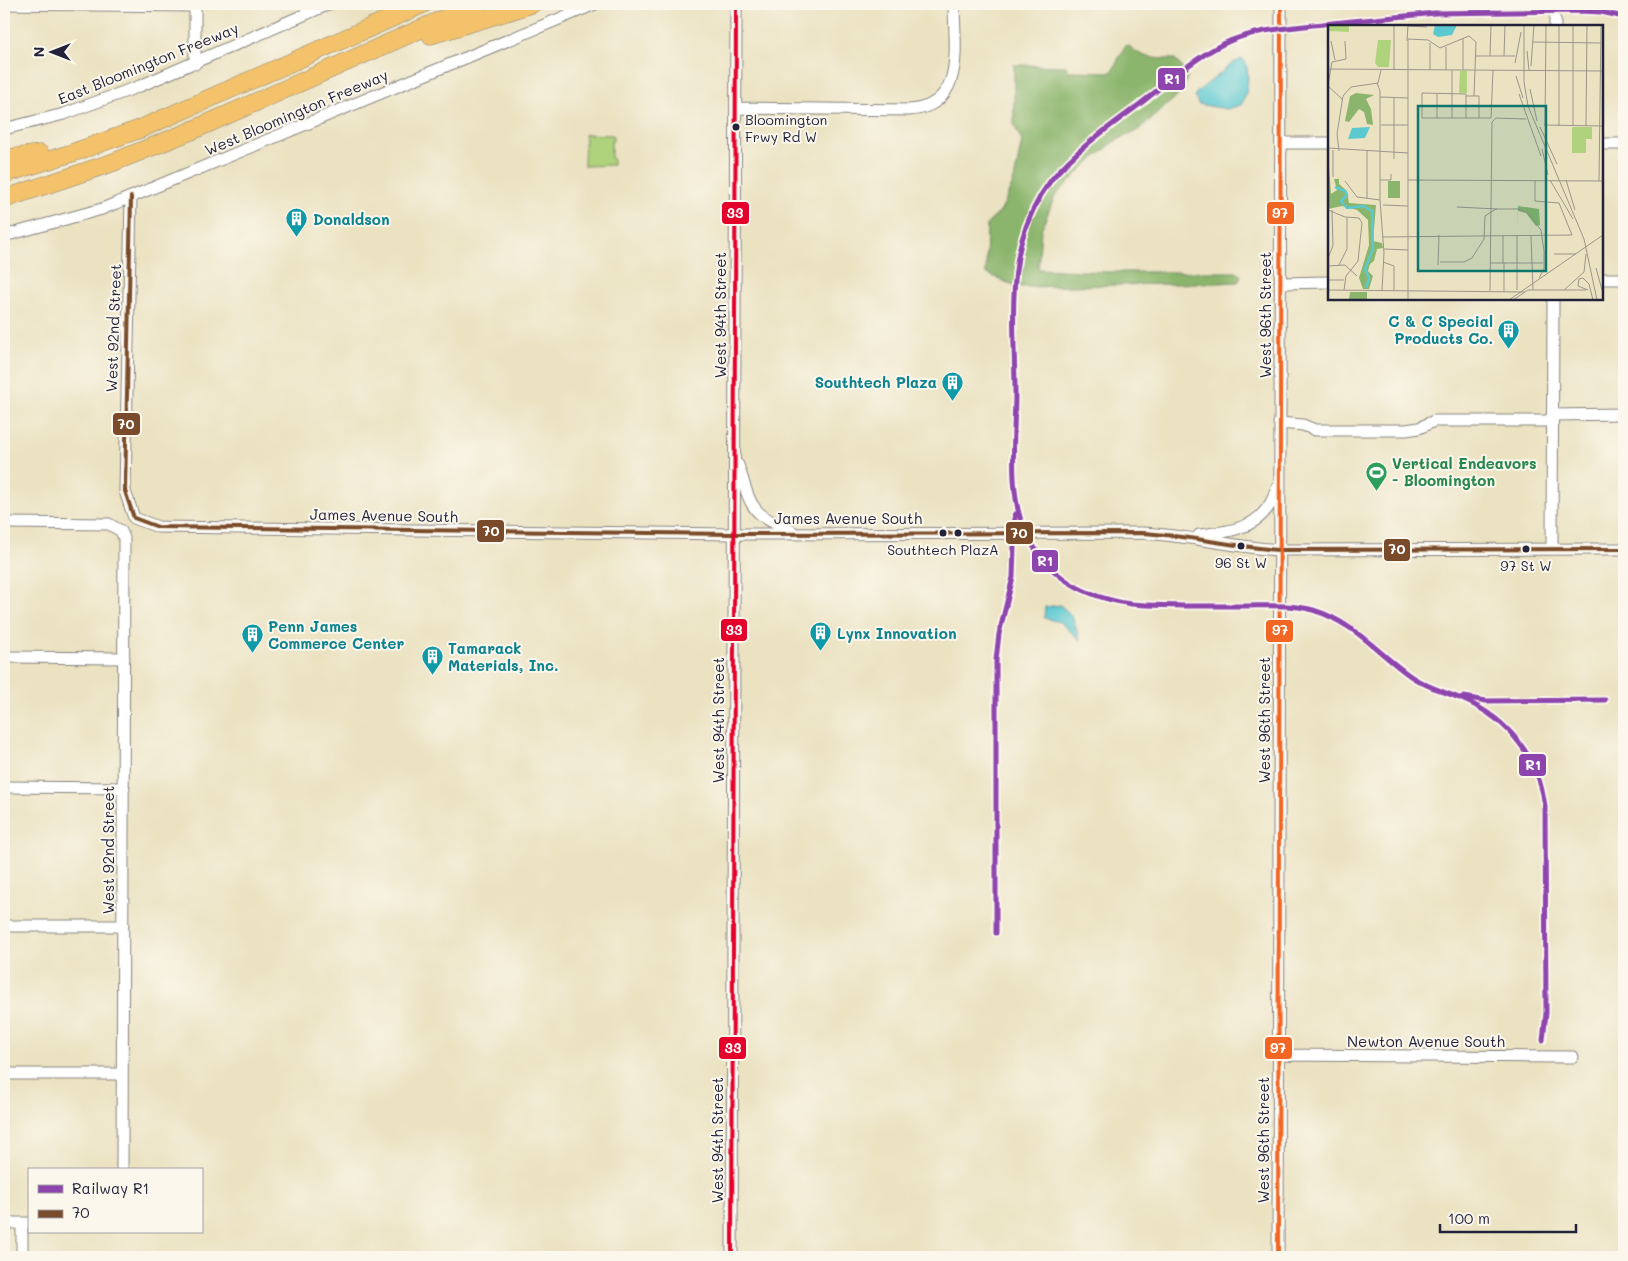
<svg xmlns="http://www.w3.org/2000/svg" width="1628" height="1261" font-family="Mali,sans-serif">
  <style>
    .green { fill: #afd37c; stroke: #687a5c }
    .forest { fill: #8bb56c; stroke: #566c54 }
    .water { fill: #5cc9d1; stroke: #3f7686 }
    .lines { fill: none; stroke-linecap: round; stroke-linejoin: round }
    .minor-casing { stroke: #86827e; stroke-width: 13 }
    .highway-casing { stroke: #86827e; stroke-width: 19 }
    .minor { stroke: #fff; stroke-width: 11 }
    .highway { stroke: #f3c26a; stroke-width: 18 }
    .bus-1-casing { stroke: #fbf7ec; stroke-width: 8 }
    .bus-2-casing { stroke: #fbf7ec; stroke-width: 8 }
    .bus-3-casing { stroke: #fbf7ec; stroke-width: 8 }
    .bus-1 { stroke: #7a4b2a; stroke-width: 4 }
    .bus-2 { stroke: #e4002b; stroke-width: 4 }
    .bus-3 { stroke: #f26522; stroke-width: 4 }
    .rail-1-casing { stroke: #fbf7ec; stroke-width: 9 }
    .rail-1 { stroke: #8e44ad; stroke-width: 5 }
    .bus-dot { fill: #22223b; stroke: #fbf7ec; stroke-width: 2 }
    .labels { text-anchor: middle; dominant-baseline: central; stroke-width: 4; stroke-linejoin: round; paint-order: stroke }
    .bus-label { font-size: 14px; fill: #22223b; stroke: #fbf7ec }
    .street-label { font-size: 15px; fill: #22223b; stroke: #fbf7ec }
    .culture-label { font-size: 15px; font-weight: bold; fill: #0d838f; stroke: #fbf7ec; text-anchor: start }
    .leisure-label { font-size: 15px; font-weight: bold; fill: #27864d; stroke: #fbf7ec; text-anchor: start }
    .inset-river { fill: none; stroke: #5cc9d1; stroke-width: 2.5 }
    .inset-road { fill: none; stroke: #9b958b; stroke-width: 1 }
    .view { fill: #0f766e; fill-opacity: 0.15; stroke: #0f766e; stroke-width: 2.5 }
    .inset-edge { fill: none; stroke: #22223b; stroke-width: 2.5 }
    .line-badge { stroke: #fbf7ec; stroke-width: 2 }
    .badge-label { font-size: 14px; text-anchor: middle; font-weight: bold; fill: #fff }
  </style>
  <rect width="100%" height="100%" fill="#fbf7ec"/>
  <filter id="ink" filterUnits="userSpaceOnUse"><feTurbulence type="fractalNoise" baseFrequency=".02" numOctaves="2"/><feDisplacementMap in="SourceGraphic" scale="10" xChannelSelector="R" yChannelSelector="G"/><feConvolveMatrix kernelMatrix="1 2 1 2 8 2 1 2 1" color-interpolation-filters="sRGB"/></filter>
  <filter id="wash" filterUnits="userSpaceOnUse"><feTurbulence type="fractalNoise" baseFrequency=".0096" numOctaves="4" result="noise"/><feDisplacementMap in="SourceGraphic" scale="20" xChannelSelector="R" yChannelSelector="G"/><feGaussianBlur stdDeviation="1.12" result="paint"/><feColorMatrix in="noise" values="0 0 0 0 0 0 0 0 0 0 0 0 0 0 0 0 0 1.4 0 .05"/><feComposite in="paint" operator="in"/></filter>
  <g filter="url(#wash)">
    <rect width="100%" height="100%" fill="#ebe2c1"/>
    <path class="green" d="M585,134L613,135V141H611V158L613,159V165L584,166Z"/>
    <path class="forest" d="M1125,46H1129C1143,59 1156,59 1175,59L1188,75L1183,91L1137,131L1115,141L1086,165L1055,196L1041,230L1038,269L1106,272H1237L1241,276L1238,282L1217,283L1022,287L1005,282L986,273L987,224L1001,211L1014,180L1022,141L1014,125V65L1066,66L1068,71L1112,72Z"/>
    <path class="water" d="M1242,59L1245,61C1250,71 1248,96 1241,105L1227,109L1198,104L1195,96L1196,93L1233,63Z
      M1060,605L1072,616L1080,640L1060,622L1044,618L1045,607Z"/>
  </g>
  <g filter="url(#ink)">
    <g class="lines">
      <defs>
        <path id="minor" d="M4,4L195,6
          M1555,26V20
          M195,64V4
          M736,108L909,110C967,106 954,45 954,4
          M4,129L64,114L140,86L329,4
          M1281,143H1329
          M1602,144H1624
          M131,197L125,491L134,518L158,527L734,534L1141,533C1188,535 1233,547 1279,550L1624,549
          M4,236L102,209L595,4
          M1602,279H1624
          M1280,283L1329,282
          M1552,415L1624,414
          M1279,423L1303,425L1315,430H1406L1419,428L1434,421H1552
          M738,465C752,508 749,513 792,531
          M4,523L109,524L121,531L124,538L122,1170
          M1199,535C1235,531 1265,528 1277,488
          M1552,549L1553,299
          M4,657L124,658
          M4,787L124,788
          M4,926H123
          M1279,1055L1573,1057
          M4,1074H122
          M4,1223H29
          M22,1257V1223
          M732,1257L736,4
          M1278,1257L1281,4"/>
        <path id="highway" d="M431,35L532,4
          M4,159L40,154
          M4,174L72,153L140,129L423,4
          M4,199L114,162L191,131L477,4"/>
      </defs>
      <use href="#minor" class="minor-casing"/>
      <use href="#highway" class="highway-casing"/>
      <use href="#minor" class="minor"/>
      <use href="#highway" class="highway"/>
      <defs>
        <path id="bus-1" d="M131,197L125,491L134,518L158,527L734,534L1141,533C1188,535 1233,547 1279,550L1624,549"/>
        <path id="bus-2" d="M732,1257L736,4"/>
        <path id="bus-3" d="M1278,1257L1281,4"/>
      </defs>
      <use href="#bus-1" class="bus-1-casing"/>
      <use href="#bus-2" class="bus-2-casing"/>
      <use href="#bus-3" class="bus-3-casing"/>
      <use href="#bus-1" class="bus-1"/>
      <use href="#bus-2" class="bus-2"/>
      <use href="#bus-3" class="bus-3"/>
      <defs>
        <path id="rail-1" d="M1433,13L1580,11L1601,12L1624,17
          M1435,13C1397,17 1360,20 1323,24C1289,28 1254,29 1223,44C1191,60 1164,86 1136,107C1106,129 1075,151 1051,180C1037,199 1027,220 1021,243C1009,291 1015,343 1015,392C1015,434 1007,498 1027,535C1049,578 1085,597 1131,604C1169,607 1207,606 1245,606C1267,606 1291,604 1313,610C1353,622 1377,652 1409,675C1425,687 1446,692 1464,700C1508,719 1539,758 1545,806L1546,1013L1543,1040
          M1464,697L1486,701L1605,700
          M996,933V660L999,634L1013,577L1015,514"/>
      </defs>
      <use href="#rail-1" class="rail-1-casing"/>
      <use href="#rail-1" class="rail-1"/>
    </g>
  </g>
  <defs>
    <symbol id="building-pin" viewBox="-11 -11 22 30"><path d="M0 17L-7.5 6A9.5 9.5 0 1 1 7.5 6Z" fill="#0f9aa8" stroke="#fbf7ec"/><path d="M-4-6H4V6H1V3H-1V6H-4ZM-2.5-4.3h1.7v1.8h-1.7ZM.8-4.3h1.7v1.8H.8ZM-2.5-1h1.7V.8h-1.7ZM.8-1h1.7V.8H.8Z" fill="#fff"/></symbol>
    <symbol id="stadium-pin" viewBox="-11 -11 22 30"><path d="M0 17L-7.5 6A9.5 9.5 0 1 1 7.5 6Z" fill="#2e9e5b" stroke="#fbf7ec"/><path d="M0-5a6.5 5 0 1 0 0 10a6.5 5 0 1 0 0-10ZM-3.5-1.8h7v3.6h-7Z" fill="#fff"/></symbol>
  </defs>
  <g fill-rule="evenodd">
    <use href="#building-pin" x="284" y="206" width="25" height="34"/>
    <use href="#building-pin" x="1496" y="318" width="25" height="34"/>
    <use href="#building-pin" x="940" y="370" width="25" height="34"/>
    <use href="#stadium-pin" x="1364" y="460" width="25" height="34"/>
    <use href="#building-pin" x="808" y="620" width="25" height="34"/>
    <use href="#building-pin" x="240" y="622" width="25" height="34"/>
    <use href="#building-pin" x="420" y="644" width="25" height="34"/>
  </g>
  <g class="bus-dot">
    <circle cx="736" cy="127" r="4.5"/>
    <circle cx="943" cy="533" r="4.5"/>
    <circle cx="958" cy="533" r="4.5"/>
    <circle cx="1241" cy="546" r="4.5"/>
    <circle cx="1526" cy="549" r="4.5"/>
  </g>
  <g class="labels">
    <g class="bus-label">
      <text x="745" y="119" text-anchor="start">Bloomington<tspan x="745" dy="17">Frwy Rd W</tspan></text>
      <text x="943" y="549">Southtech PlazA</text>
      <text x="1241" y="562">96 St W</text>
      <text x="1526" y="565">97 St W</text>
    </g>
    <g class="street-label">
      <text transform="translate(148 63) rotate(-22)">East Bloomington Freeway</text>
      <text transform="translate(296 112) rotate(-23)">West Bloomington Freeway</text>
      <text transform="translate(720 315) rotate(-90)">West 94th Street</text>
      <text transform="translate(1265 315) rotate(-90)">West 96th Street</text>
      <text transform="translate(113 328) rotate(-88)">West 92nd Street</text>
      <text transform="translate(384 515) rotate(1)">James Avenue South</text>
      <text x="848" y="518">James Avenue South</text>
      <text transform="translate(718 720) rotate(-90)">West 94th Street</text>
      <text transform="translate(1264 720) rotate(-90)">West 96th Street</text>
      <text transform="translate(108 850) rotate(-90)">West 92nd Street</text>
      <text x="1426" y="1041">Newton Avenue South</text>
      <text transform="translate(717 1140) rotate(-90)">West 94th Street</text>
      <text transform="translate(1263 1140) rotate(-90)">West 96th Street</text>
    </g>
    <g class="culture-label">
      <text x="313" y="219">Donaldson</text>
      <text x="1493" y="321" text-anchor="end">C &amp; C Special<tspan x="1493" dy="17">Products Co.</tspan></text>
      <text x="937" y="382" text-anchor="end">Southtech Plaza</text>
      <text x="268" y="626">Penn James<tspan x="268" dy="17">Commerce Center</tspan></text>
      <text x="837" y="633">Lynx Innovation</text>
      <text x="448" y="648">Tamarack<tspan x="448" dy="17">Materials, Inc.</tspan></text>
    </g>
    <g class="leisure-label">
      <text x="1392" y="463">Vertical Endeavors<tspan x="1392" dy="17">- Bloomington</tspan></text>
    </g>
  </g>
  <g transform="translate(1328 25)">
    <rect width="275" height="275" fill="#ebe2c1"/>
    <path d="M0,0H21V7L0,6ZM50,15H63L61,42H50L47,38ZM132,46H139V68H131ZM244,102H264V114H258V128H244Z" fill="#afd37c"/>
    <path d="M28,68L46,70L38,74L43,84L45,100L39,99L36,87L31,84L21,97L17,96L22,71ZM0,127L3,169L9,165L6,154H11V159L19,166L21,178L48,180L45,216L54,218L55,223L49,224L46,236L42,239L40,246L45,251L41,264H35L31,253L41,220L40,195L29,185L14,181L0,184ZM60,156H72V173H60ZM190,181L211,184L212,200L208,201L198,188L190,186L189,206ZM22,267H39V275L21,274Z" fill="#8bb56c"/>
    <path d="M107,0H129L124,10L110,12L105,9ZM42,102L37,113L20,114L24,103Z" fill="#5cc9d1"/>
    <path class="inset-river" d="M7,162L17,166L19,170L13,176L19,183L35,181L44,186L45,224L37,244L41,253L38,263"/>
    <path class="inset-road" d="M196,0V57L200,81L256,214L269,275M80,1L99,2M141,11L148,17L146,71M80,14L100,15L112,23L141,11M80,14V275M3,16L7,35M79,16L80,0M205,17L273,18M199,26L201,45M148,31H187M162,31L163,0M176,31L177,0M187,38L193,7M203,41L206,0M0,44L275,46M66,45V0M102,45V18M118,45V22M135,45V14M188,51L195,73M49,58L52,66V175L56,228L54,265M0,60L4,37L18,34L17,16M0,61L14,74M202,64L209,96M109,68V93M191,69L213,131M138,71H151V93M52,72L80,73M66,72V134M124,93V45M138,93V69L94,68V93H163L165,45M53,100H80M216,100L275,101M217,100L218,0M231,101V0M245,101V0M258,101L259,0M212,102L229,139M0,123L80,128M214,124L220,150M11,126L9,109L15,71L23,62L50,58L53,45M5,152V125M52,155H63V149M80,155L275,156M222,155L245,194M238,155L247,185M17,156L29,172L52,175M271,156L273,0M39,173V126M55,180L80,181M129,182L169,184M0,185L17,192L31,193L34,198L30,236L18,251L16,265M175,210V238M189,210V265M203,211L205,265M54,212L244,210L231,178L207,176V155M56,224L80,225M226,229H248M0,233L5,221L4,185M55,237L66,241V265M112,237H136L144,233L156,214L157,191L168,184H190L200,188L213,205L216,226M162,238H215M176,238V267M11,240L19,224V193M110,240L111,210M0,241L17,240L29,251M268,243L274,265M211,253L216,244V226M0,255H16M0,265L197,267M236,265L256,247L258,229M260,265L250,261L251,254L255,253L261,259L265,275M162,266L164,97L168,93L198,94M181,275L275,210M185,275L200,265H258"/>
    <path class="view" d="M90,81H218V246H90Z"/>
    <rect width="275" height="275" class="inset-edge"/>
  </g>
  <g class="line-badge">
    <rect x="1157" y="67" width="29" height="24" rx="5" fill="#8e44ad"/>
    <rect x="1266" y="201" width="29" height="24" rx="5" fill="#f26522"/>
    <rect x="721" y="201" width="29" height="24" rx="5" fill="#e4002b"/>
    <rect x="112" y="412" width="29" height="24" rx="5" fill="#7a4b2a"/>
    <rect x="476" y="519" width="29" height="24" rx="5" fill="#7a4b2a"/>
    <rect x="1005" y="521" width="29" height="24" rx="5" fill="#7a4b2a"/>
    <rect x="1383" y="538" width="28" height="24" rx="5" fill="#7a4b2a"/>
    <rect x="1031" y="549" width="28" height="24" rx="5" fill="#8e44ad"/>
    <rect x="720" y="618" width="28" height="24" rx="5" fill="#e4002b"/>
    <rect x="1265" y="619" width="29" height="24" rx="5" fill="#f26522"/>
    <rect x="1518" y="753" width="29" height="24" rx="5" fill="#8e44ad"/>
    <rect x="718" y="1036" width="29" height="24" rx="5" fill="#e4002b"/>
    <rect x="1264" y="1036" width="29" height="24" rx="5" fill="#f26522"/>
  </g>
  <g class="badge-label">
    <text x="1172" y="84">R1</text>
    <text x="1280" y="218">97</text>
    <text x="735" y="218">33</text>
    <text x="126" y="429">70</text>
    <text x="491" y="536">70</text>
    <text x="1019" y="538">70</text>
    <text x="1397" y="554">70</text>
    <text x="1045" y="566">R1</text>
    <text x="734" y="635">33</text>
    <text x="1280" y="635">97</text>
    <text x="1533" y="770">R1</text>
    <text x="733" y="1053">33</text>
    <text x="1278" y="1053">97</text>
  </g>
  <rect width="1628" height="1261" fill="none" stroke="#fbf7ec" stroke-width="20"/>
  <rect x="28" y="1168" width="175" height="65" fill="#fbf7ec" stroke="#a4a2a5"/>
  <rect x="38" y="1185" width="25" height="8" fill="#8e44ad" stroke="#a4a2a5"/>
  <text x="72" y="1194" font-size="15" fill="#22223b">Railway R1</text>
  <rect x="38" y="1210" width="25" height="8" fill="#7a4b2a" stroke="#a4a2a5"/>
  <text x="72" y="1218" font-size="15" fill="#22223b">70</text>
  <g transform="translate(52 52) rotate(270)" stroke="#fbf7ec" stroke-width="4" paint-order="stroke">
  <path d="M0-4L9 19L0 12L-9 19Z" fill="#22223b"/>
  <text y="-8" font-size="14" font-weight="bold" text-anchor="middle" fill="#22223b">N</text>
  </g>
  <path d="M1440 1224v8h136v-8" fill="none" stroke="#22223b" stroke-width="2.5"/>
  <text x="1448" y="1224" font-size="15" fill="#22223b" stroke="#fbf7ec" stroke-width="4" paint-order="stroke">100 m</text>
</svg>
